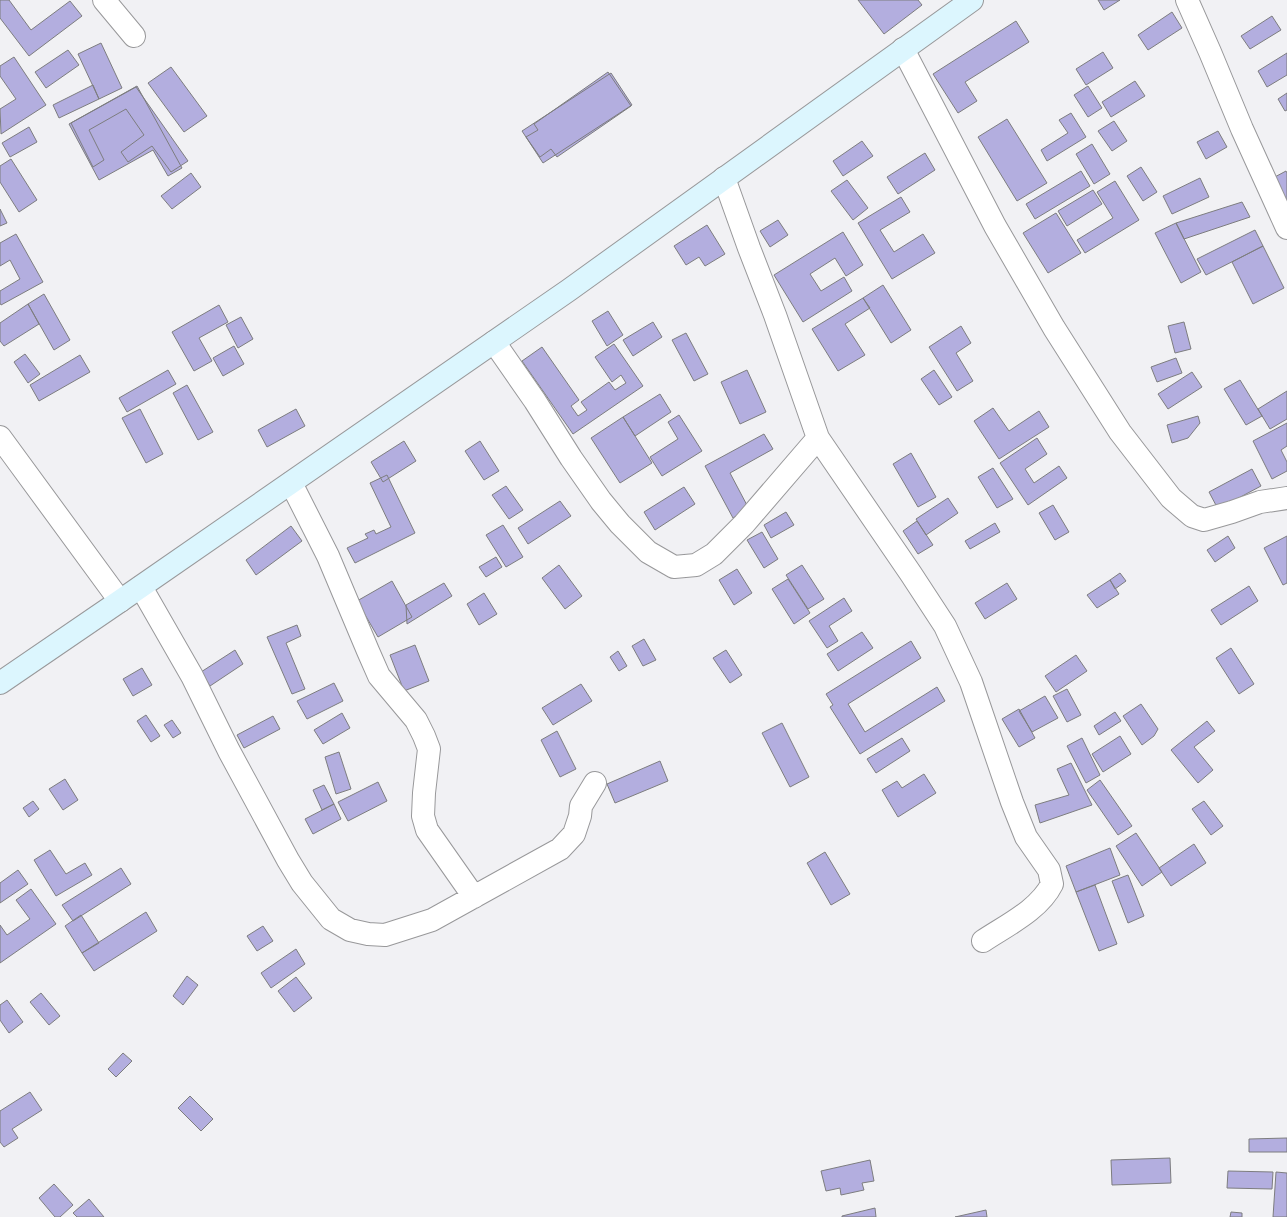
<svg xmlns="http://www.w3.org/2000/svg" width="1287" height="1217" font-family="'Roboto Serif',serif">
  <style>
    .building { fill: #b3aedf; stroke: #7d7d7f }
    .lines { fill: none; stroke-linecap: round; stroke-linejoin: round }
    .street-casing { stroke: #98989a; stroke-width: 24 }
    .secondary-casing { stroke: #98989a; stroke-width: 24 }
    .street { stroke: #fff; stroke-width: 22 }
    .secondary { stroke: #dcf6fe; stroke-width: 22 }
  </style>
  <rect width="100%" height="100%" fill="#f1f1f4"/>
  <path class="building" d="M0,0H9L31,30L70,1L82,16L29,56L0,18Z
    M858,0H918L922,5L884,34Z
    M1098,0H1120L1104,10Z
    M1172,12L1182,28L1148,50L1138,35Z
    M1272,16L1281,30L1250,49L1241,36Z
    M1016,21L1029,42L965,82L977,101L958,113L933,74Z
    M101,43L122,88L99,99L78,54Z
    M68,50L79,65L46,88L35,72Z
    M1103,52L1113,68L1086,85L1076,69Z
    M1287,53V75L1267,87L1258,71Z
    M14,57L46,105L1,134L0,109L16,99L0,76V66Z
    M171,67L207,116L184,132L148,83Z
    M608,72L631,106L557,157L551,149L540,157L526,137L538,130L534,124Z
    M611,73L632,105L543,163L522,131Z
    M1135,81L1145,96L1111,117L1102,102Z
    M93,85L99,99L59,118L53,105Z
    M137,86L182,168L168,176L153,150L99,180L69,124Z
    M1088,86L1102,108L1088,117L1074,95Z
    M136,87L188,161L171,172L152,146L128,162L121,152L144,135L126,109L89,130L104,160L93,167L71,123Z
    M1287,93V110L1285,111L1278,99Z
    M1071,113L1086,137L1047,161L1041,150L1068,133L1059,120Z
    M1007,119L1047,183L1017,201L978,137Z
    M1114,121L1127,141L1112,151L1098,131Z
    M29,127L37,142L10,157L2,143Z
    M1218,131L1227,147L1206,159L1197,142Z
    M862,141L873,156L843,176L833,161Z
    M1092,144L1110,174L1094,184L1076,154Z
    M925,153L935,170L898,194L887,177Z
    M11,159L37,200L19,212L0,182V166Z
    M1141,167L1157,192L1143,201L1127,176Z
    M1081,171L1090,186L1035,219L1026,204Z
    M1286,171L1287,173V200L1273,178Z
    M191,173L201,187L172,209L161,196Z
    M1200,178L1209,197L1172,214L1163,196Z
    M847,180L868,208L853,220L831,191Z
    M1115,181L1139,220L1085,253L1077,240L1113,218L1097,192Z
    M1093,190L1102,204L1067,226L1058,211Z
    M901,197L910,212L880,230L894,252L923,234L935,253L892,279L858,223Z
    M1242,202L1250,217L1184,239L1176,223Z
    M0,209L7,223L0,226Z
    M1056,213L1081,253L1048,273L1023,233Z
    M778,220L788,235L770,247L760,231Z
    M1176,223L1201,272L1181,283L1155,233Z
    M707,225L725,254L705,266L699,257L686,265L674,246Z
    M1255,230L1263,246L1206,275L1197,259Z
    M843,232L863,265L846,276L835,258L810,274L821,291L844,277L852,291L803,322L774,275Z
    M16,234L43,282L1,305L0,303V291L20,279L10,260L0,266V243Z
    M1263,246L1284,288L1253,304L1232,262Z
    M883,285L911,330L891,343L863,298Z
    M44,294L70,340L54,350L28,304Z
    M863,298L870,308L845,324L865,355L838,371L812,329Z
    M28,304L39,324L4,346L0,341V323Z
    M219,305L228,322L199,338L212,361L194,371L172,332Z
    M608,311L623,335L607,346L592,321Z
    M241,317L253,339L238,348L226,325Z
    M653,322L662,337L633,356L623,340Z
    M1184,322L1191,349L1175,353L1168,326Z
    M961,326L971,343L956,353L973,381L957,391L929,347Z
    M686,333L708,374L694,381L672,340Z
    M614,344L643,386L573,434L522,361L542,347L579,400L571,406L578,416L587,410L581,402L609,382L615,390L626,383L621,375L612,382L595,357Z
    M234,346L244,364L223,376L213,358Z
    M25,354L40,374L28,383L14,362Z
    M80,355L90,372L39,401L30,385Z
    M1176,358L1182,373L1157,382L1151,367Z
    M168,370L176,384L127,412L119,398Z
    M747,370L766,412L740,424L721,382Z
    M934,370L952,397L939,405L921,379Z
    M1192,372L1202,387L1168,409L1158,394Z
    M1240,380L1262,416L1246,425L1224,389Z
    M187,385L213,432L198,440L173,393Z
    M1287,391V419L1270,429L1258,409Z
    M660,394L671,412L635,436L623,417Z
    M993,408L1009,431L1039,411L1049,427L999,459L974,421Z
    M140,409L163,454L146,463L122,418Z
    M296,409L305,426L267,447L258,430Z
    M679,415L702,451L662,476L650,457L678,439L668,422Z
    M1198,416L1200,423L1188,438L1172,443L1167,425Z
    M623,417L652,463L620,483L591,438Z
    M1287,423V446L1281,450L1287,462V471L1272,479L1253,441Z
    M764,434L773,449L730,473L749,509L733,518L705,466Z
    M1037,438L1047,454L1025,469L1034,483L1059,466L1067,478L1028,505L1000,463Z
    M404,441L416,461L383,482L371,462Z
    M480,441L499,471L484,480L465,451Z
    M911,453L936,497L918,507L893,464Z
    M993,468L1013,499L997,508L978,477Z
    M1252,469L1261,486L1218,509L1209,492Z
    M387,475L415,533L355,563L347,548L368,538L365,534L374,530L376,534L391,527L370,483Z
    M506,486L523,510L509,519L492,495Z
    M684,487L695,504L655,530L644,512Z
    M948,498L958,513L926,535L916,519Z
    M560,501L571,516L528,544L518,528Z
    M1053,505L1069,532L1055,540L1039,513Z
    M786,512L794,525L771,538L764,525Z
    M917,521L933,545L918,554L903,531Z
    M995,523L1000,532L970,549L965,541Z
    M503,525L523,557L506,567L486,535Z
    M291,526L302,541L256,575L246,560Z
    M762,532L778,559L764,568L747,540Z
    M1228,536L1235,548L1215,562L1207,550Z
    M1287,536V583L1283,585L1264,548Z
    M496,557L502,567L486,577L479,567Z
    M559,565L582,596L565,609L542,578Z
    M802,565L824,599L808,609L786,575Z
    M737,569L752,593L734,605L719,580Z
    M1120,573L1126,581L1115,589L1110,580Z
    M788,579L810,613L794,624L772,589Z
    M1110,580L1119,594L1097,608L1087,595Z
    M392,581L412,617L378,637L357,601Z
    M444,583L452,596L407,624L406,605Z
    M1007,583L1017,599L985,619L975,603Z
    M1249,586L1258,601L1221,625L1211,610Z
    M484,593L497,614L479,625L467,604Z
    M844,598L852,611L829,626L838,641L827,648L809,621Z
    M297,625L301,636L286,643L305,689L292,694L267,637Z
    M862,632L873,648L838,671L827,654Z
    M644,639L656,660L643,666L632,646Z
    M911,641L921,658L848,704L865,732L937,687L945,701L860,754L830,707L833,705L826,694Z
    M415,645L429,681L404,691L390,655Z
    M1231,648L1254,684L1239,694L1216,658Z
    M235,650L243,664L210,686L201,672Z
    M726,650L742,675L730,683L713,658Z
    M618,651L627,666L619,671L610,657Z
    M1076,655L1087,671L1056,692L1045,676Z
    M142,668L152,685L133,696L123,679Z
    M334,683L343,701L307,719L297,701Z
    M581,684L592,701L553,725L542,708Z
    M1067,689L1081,715L1067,722L1053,696Z
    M1045,696L1058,718L1032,732L1019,711Z
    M1141,704L1158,729L1154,736L1142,745L1123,716Z
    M1019,709L1035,738L1019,747L1002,719Z
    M1115,712L1121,721L1099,735L1094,726Z
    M342,713L350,728L323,744L314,730Z
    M146,715L160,736L151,742L137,721Z
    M273,716L280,729L244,748L237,735Z
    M172,720L181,733L173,738L164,725Z
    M1207,721L1215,731L1194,747L1213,770L1198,783L1171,750Z
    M782,723L809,777L790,787L762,733Z
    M557,731L576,769L560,777L541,740Z
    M1120,736L1131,754L1103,772L1092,754Z
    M902,738L910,751L876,773L867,759Z
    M1082,738L1100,775L1086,783L1067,746Z
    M339,752L351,789L336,794L325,757Z
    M660,761L668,781L615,803L607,784Z
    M1071,763L1092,805L1040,823L1035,805L1069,795L1057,769Z
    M924,774L936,793L898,817L882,790L897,781L902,788Z
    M65,779L78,800L63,810L49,789Z
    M1100,780L1132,826L1118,835L1087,790Z
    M378,782L387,801L348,821L338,802Z
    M324,785L334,804L322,810L313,790Z
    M33,801L39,809L29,817L23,808Z
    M1204,801L1223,826L1211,835L1192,809Z
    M334,804L341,819L313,834L305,819Z
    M1136,833L1162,872L1142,886L1116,846Z
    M1194,844L1206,863L1171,886L1159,868Z
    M1110,848L1120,875L1076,892L1066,866Z
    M50,850L66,874L85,863L92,875L56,896L34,860Z
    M825,852L850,894L831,905L807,863Z
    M121,868L131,884L73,921L62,905Z
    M18,870L28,884L0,903V883Z
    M1128,875L1144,916L1128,923L1112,881Z
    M1095,885L1117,944L1099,951L1076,892Z
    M31,889L56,924L0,963V925L7,935L30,919L16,900Z
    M146,912L157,931L94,971L82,953Z
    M81,915L99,943L82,953L65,926Z
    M263,926L273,941L257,951L247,936Z
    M296,949L305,964L271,988L261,973Z
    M187,976L198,985L183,1005L173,996Z
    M296,977L312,998L294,1012L278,991Z
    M41,993L60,1016L49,1025L30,1002Z
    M7,1000L23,1022L9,1033L0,1020V1005Z
    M123,1053L132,1061L116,1077L108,1069Z
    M30,1092L42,1110L12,1129L18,1138L4,1147L0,1142V1111Z
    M190,1096L213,1119L201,1131L178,1108Z
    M1287,1138V1152H1249V1139Z
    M1170,1158L1171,1183L1112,1185L1111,1160Z
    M870,1160L874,1181L862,1183L864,1190L841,1195L840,1188L826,1191L821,1171Z
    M1228,1171L1273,1172L1272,1189L1227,1188Z
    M1276,1172L1287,1173V1217H1273Z
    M54,1184L73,1205L60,1217H55L39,1198Z
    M89,1199L104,1217H77L73,1213Z
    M875,1208L876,1217H842V1216Z
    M986,1210L987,1217H955Z
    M1231,1212L1242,1213V1217H1230Z"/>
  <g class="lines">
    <defs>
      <path id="street" d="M104,0L134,36
        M1187,0L1210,52L1242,129L1287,228
        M903,49L995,226L1054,328L1120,432L1171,498L1192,516L1204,520L1232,512L1260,502L1287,498
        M724,178L749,248L775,315L818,438L911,574L945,626L971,682L1012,802L1026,837L1049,870L1052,884C1039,910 1007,925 983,941
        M494,342L535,401L571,458L601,501L620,524L648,552L674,567L696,565L714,554L744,524L818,438
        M0,437L120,601
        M291,483L328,556L368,651L379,676L416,720L424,736L429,749L424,793L423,816L427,830L474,897
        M141,587L192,676L229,751L288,860L302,883L331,919L350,930L368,934L385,935L432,920L560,849L574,834L580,816L581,806L595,783"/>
      <path id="secondary" d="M0,683L120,601L569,290L972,0"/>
    </defs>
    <use href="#street" class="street-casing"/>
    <use href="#secondary" class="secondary-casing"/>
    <use href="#street" class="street"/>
    <use href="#secondary" class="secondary"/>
  </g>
</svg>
